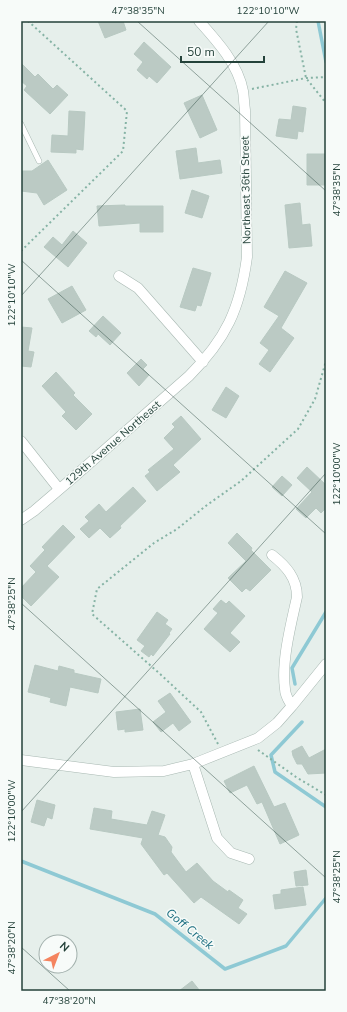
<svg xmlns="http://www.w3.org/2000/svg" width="347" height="1012" font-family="'Nunito Sans',sans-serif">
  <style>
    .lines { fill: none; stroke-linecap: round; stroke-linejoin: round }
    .stream { stroke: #8ec9d4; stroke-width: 3.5 }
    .building { fill: #bbcac4; stroke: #b8c9c2 }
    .lane-casing { stroke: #a8b8b2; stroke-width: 6 }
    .street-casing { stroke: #a8b8b2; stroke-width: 11 }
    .path { stroke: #86b3a5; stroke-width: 2; stroke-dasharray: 2 3; stroke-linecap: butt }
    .lane { stroke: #fff; stroke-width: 5 }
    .street { stroke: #fff; stroke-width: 10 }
    .ticks { fill: none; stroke: #24423a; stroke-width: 1; stroke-opacity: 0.45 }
    .labels { text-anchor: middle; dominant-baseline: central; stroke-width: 3; stroke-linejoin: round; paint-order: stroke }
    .street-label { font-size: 11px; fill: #24423a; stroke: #f7fbf9 }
    .water-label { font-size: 12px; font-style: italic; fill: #1c6f80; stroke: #f7fbf9 }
    .neatline { fill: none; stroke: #24423a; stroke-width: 1.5 }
    .ticks-label { font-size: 10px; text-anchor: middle; fill: #24423a }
  </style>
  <rect width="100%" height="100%" fill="#e6efeb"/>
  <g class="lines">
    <path class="stream" d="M318,21L326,62
      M295,684L292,668L326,612
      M302,722L271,755L275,772L326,807
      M21,861L155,914L225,969L286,946L326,898"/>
  </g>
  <path class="building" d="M98,21H123L126,30L105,38Z
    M144,42L171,67L157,83L149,76L147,79L137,70L143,62L134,54Z
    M21,63L35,77L38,74L53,89L57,85L68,95L50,114L24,90L27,86L21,81Z
    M202,95L217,130L200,138L184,103Z
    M293,106L306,108L303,132L298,131L297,139L276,136L279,119L291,120Z
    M69,111L85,112L83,150L76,149V153L51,152L52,135L68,136Z
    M196,148L198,163L220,160L222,173L180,179L176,151Z
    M307,154H326V185H307Z
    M48,160L67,190L44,205L37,193L21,191V171H32Z
    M192,190L209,196L202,218L185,213Z
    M300,203L302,225L310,224L312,246L289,248L285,205Z
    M125,205V206H163V232H140V223L99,226L97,206Z
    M73,231L87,243L68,267L44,247L53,237L62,245Z
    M193,268L211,273L201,306L197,305L195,311L180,307Z
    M285,271L307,283L281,328L294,338L270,372L259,364L269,350L260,343L279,316L264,307Z
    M72,286L86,310L62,323L48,299Z
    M103,316L121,333L110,345L98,334L96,337L89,331Z
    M21,327L32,328L28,351L34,352L31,367L21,366Z
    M141,359L147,365L143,369L149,375L139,386L127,373Z
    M56,372L75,393L73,395L92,414L76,430L62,416L66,412L42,386Z
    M226,387L239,396L226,418L212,410Z
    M181,416L201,439L173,465L180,472L157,491L145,476L150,472L148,470L174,449L164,438L175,427L172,424Z
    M307,467L326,485V508L321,513L316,508L306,518L296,509L312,492L297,478Z
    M282,476L292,485L282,496L272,487Z
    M133,487L146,501L120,526L121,528L110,538L100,528L89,538L80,529L89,521L85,517L99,504L106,512Z
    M63,525L75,537L47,566L59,577L31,606L21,596V588L36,572L30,566L45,550L42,547Z
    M237,533L252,548L251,550L271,570L250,591L246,588L242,592L228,578L246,561L228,543Z
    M221,600L226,604L229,601L245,616L230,633L240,642L230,652L204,629L218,613L213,609Z
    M157,612L168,620L165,624L172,629L169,633L170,634L153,656L151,654L149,657L141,651L145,646L137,640Z
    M35,665L58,671L59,666L74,670V673L101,679L98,693L70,687L66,706L50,702L51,698L48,697L28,692Z
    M170,693L191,722L179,731L173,723L161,732L153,722L166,712L158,701Z
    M140,709L143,730L125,732V729L118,730L116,712Z
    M302,746L309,758L326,749V773L308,774L302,764H297L293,756L292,751Z
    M254,766L274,807L285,803L299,835L280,844L262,802L257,804L247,785L230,793L224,781Z
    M37,800L55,805L52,819L47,817L44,826L31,822Z
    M94,808L112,811L111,819L147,825L152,811L165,815L158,835L165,837L172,847L171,852L186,872L197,863L213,881L228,892L229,890L243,900L238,908L247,914L239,924L201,897L194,903L167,873L164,875L141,844L143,838L90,829Z
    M306,870L308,885L296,886L294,872Z
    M303,887L306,905L275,909L273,895L281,894V890Z
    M192,981L200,991H179Z"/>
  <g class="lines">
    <defs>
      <path id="lane" d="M21,124L39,161"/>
      <path id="street" d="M119,276L138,288L203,362
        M21,441L59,489
        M21,520L34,511L75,476L189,376C226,339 240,309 247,257L245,110C244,104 244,97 243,91C238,64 217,41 199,21
        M272,555C286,566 297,578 297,597C291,624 281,662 285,689C285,696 289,701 292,706
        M21,760L114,772L164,771L193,764L258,738L277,723L292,706L326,664
        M193,764L217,838L231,853L249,859"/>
    </defs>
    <use href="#lane" class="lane-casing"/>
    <use href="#street" class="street-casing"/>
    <path class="path" d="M297,21L296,29L306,78L326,103
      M252,89L306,78L326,77
      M21,251L123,151L127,111L28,21
      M218,744L201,712L159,673L92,614L97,589L154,543L177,529L207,505L241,481L298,429L315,399L326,361
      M258,750L296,777L326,795"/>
    <use href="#lane" class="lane"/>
    <use href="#street" class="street"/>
  </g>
  <path class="ticks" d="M137,21L326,191M21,260L326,534M21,296L269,21M21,603L326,878M21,812L326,473M21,947L70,991M324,991L326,988"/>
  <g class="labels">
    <g class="street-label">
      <text transform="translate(246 190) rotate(-91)">Northeast 36th Street</text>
      <text transform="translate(113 443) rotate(-41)">129th Avenue Northeast</text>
    </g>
    <g class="water-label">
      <text transform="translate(190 929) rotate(39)">Goff Creek</text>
    </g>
  </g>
  <rect width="347" height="1012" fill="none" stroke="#f7fbf9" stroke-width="44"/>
  <g transform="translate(58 954) rotate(42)"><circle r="19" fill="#f7fbf9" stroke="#a3b1ad"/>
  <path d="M0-3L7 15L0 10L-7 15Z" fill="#f4845f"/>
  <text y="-6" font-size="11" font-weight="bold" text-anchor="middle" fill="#24423a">N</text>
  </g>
  <path d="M181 56v6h83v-6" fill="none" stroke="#24423a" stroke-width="2"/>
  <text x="187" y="56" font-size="12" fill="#24423a" stroke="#f7fbf9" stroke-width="3" paint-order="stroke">50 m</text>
  <rect x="22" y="22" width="303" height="968" class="neatline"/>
  <g class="ticks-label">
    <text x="138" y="14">47°38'35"N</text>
    <text x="268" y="14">122°10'10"W</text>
    <text transform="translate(336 190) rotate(-90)" y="4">47°38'35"N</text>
    <text transform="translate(11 295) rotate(-90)" y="4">122°10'10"W</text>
    <text transform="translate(336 474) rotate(-90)" y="4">122°10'00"W</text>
    <text transform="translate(11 604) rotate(-90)" y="4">47°38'25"N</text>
    <text transform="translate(11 811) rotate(-90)" y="4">122°10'00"W</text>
    <text transform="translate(336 877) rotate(-90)" y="4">47°38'25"N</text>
    <text transform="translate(11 948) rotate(-90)" y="4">47°38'20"N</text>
    <text x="69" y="1004">47°38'20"N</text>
  </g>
</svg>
